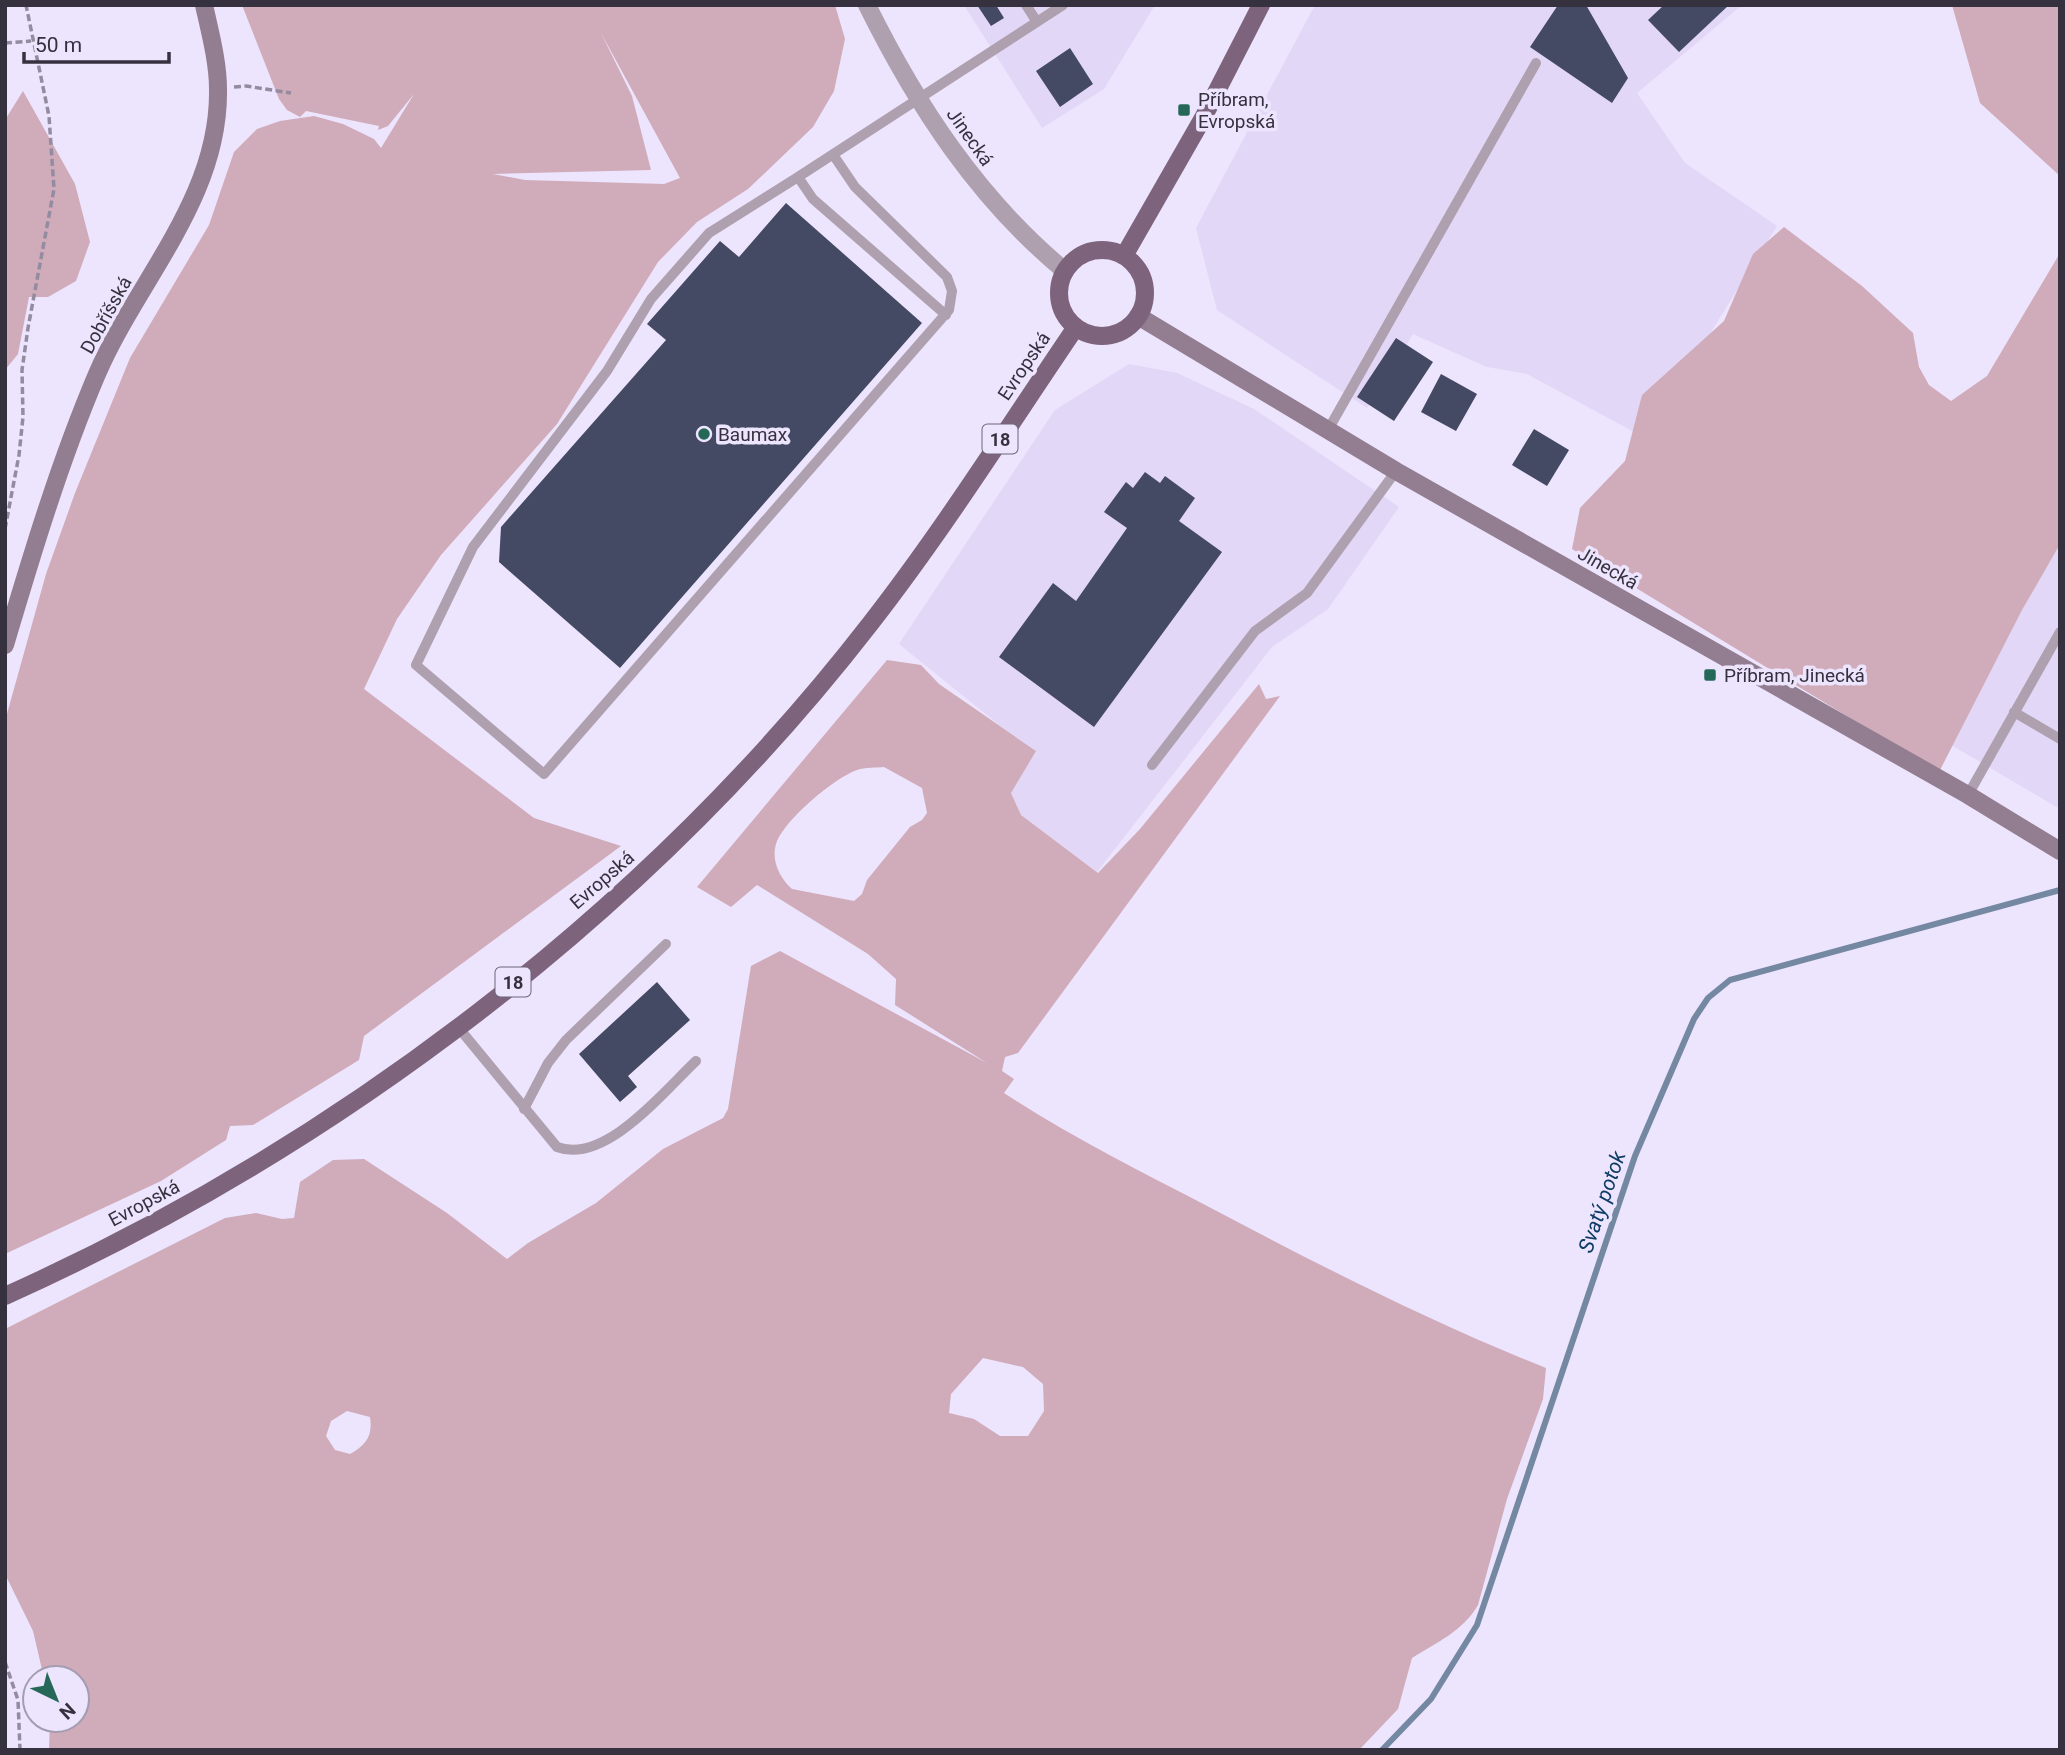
<svg xmlns="http://www.w3.org/2000/svg" width="2065" height="1755" font-family="Roboto,sans-serif">
  <style>
    .built { fill: #e2d7f6 }
    .green { fill: #d0abb9; fill-rule: evenodd }
    .lines { fill: none; stroke-linecap: round; stroke-linejoin: round }
    .stream { stroke: #7488a2; stroke-width: 6 }
    .building { fill: #444964 }
    .path { stroke: #938ca0; stroke-width: 3.5; stroke-dasharray: 7 3.5; stroke-linecap: butt }
    .lane { stroke: #aea0ae; stroke-width: 10 }
    .street { stroke: #aea0ae; stroke-width: 18 }
    .secondary { stroke: #927d91; stroke-width: 18 }
    .primary { stroke: #7d647c; stroke-width: 18 }
    .poi-dot { fill: #266857; stroke: #ede4fe; stroke-width: 2.5 }
    .labels { text-anchor: middle; dominant-baseline: central; stroke-width: 7; stroke-linejoin: round; paint-order: stroke }
    .shield { fill: #ede4fe; stroke: #6d6778; stroke-width: 2 }
    .shield-label { font-size: 18px; font-weight: bold; fill: #36313e }
    .poi-label { font-size: 19px; fill: #36313e; stroke: #ede4fe; text-anchor: start }
    .street-label { font-size: 19px; fill: #36313e; stroke: #ede4fe }
    .water-label { font-size: 21px; font-style: italic; fill: #0e3c65; stroke: #ede4fe }
  </style>
  <rect width="100%" height="100%" fill="#ede4fe"/>
  <path class="built" d="M964,5H1155L1104,89L1042,128Z
    M1315,5H1742L1637,93L1685,163L1777,226L1645,438L1527,374L1487,367L1413,334L1367,408L1217,310L1196,228Z
    M1129,364L1177,373L1254,409L1399,507L1328,609L1272,647L1097,872L1021,815L1011,793L1035,750L998,724L899,644L1055,410Z
    M2060,526V809L1941,739Z"/>
  <path class="green" d="M242,5H835L845,39L834,91L813,127L748,189L697,222L658,262L557,424L441,555L397,619L364,689L534,818L621,846L364,1036L359,1060L253,1125L230,1126L226,1140L161,1181L5,1254V721L46,574L75,493L130,358L209,225L234,152L257,129L280,121L314,116L343,124L374,139L381,148L414,94L388,126L378,130L379,126L306,111L300,117L287,110L279,99ZM601,33L680,178L664,184L525,180L493,174L651,170L632,96Z
    M1952,5H2060V176L1980,103Z
    M23,91L75,184L90,242L76,281L48,297H29L18,354L5,370V120Z
    M1784,227L1862,286L1913,333L1919,367L1929,385L1951,401L1987,376L2060,253V544L2022,610L1939,772L1572,549L1580,508L1625,461L1642,395L1724,321L1753,254Z
    M887,660L921,665L939,684L1036,751L1011,793L1021,815L1098,873L1140,829L1259,684L1266,699L1280,696L1018,1053L1005,1057L1002,1071L1014,1079L1004,1093C1069,1136 1140,1171 1209,1207C1319,1265 1430,1322 1546,1368L1543,1399L1507,1499L1478,1605C1463,1631 1436,1643 1412,1658L1398,1709L1359,1750H49L50,1720H77V1678H44L33,1631L5,1574V1329L225,1218L256,1213L282,1219L294,1218L300,1182L333,1160L364,1159L447,1213L507,1259L528,1243L596,1203L663,1149L723,1118L728,1109L751,966L780,951L987,1063L895,1005L896,979L868,954L757,885L731,907L697,887ZM884,767L922,788L927,813L922,820L910,827L867,880L862,894L854,901L792,889C779,877 770,859 777,841C787,818 834,778 857,770C865,767 876,768 884,767ZM983,1358L1023,1367L1043,1384L1044,1411L1028,1436H1000L974,1419L949,1413L951,1394ZM347,1411L370,1417C373,1436 366,1445 350,1454L335,1450L326,1436L331,1421Z"/>
  <g class="lines">
    <path class="stream" d="M1382,1750L1431,1699L1477,1625L1635,1156L1694,1019L1708,998L1730,980L2060,890"/>
  </g>
  <path class="building" d="M977,5H996L1004,18L991,26Z
    M1558,5H1586L1628,78L1612,103L1530,47Z
    M1664,5H1729L1679,52L1648,20Z
    M1070,48L1093,84L1060,107L1036,71Z
    M786,203L922,323L620,668L499,562L501,527L666,340L647,324L720,241L739,257Z
    M1396,338L1433,362L1394,421L1357,397Z
    M1441,374L1477,394L1456,431L1421,412Z
    M1534,429L1569,450L1547,486L1512,465Z
    M1145,472L1160,483L1165,476L1195,498L1179,521L1222,552L1094,727L999,657L1053,583L1076,601L1127,528L1104,512L1126,482L1133,488Z
    M657,982L690,1020L628,1076L637,1087L620,1102L579,1054Z"/>
  <g class="lines">
    <path class="path" d="M5,43L31,41
      M234,87L246,86L291,93
      M5,529L19,455L23,417L22,370L28,328L54,189L49,116L26,5
      M5,1662L18,1700L20,1750"/>
    <path class="lane" d="M1026,5L1037,22
      M798,177L709,233L651,299L607,371L473,547L416,665L544,774L949,310L952,291L947,277L855,187L834,156
      M946,315L813,199L798,177L1063,5
      M1328,430L1536,63
      M2014,712L2060,739
      M1152,765L1255,631L1307,593L1396,471
      M1968,795L2060,632
      M458,1027L557,1147C605,1165 664,1091 696,1061
      M524,1109L548,1063L566,1040L666,944"/>
    <path class="street" d="M867,5C917,106 978,199 1065,271"/>
    <path class="secondary" d="M1138,316L1396,471L1968,795L2060,851
      M5,645C32,554 60,461 97,374C138,279 220,198 218,89C218,62 210,32 204,5"/>
    <path class="primary" d="M1059 293a43 43 0 1 1 86 0a43 43 0 1 1-86 0Z
      M1124,256L1203,118L1261,5
      M5,1296C337,1147 647,912 870,624C944,529 1008,427 1076,327"/>
  </g>
  <g class="poi-dot">
    <rect x="1177" y="103" width="14" height="14" rx="3.5"/>
    <circle cx="704" cy="434" r="7"/>
    <rect x="1703" y="668" width="14" height="14" rx="3.5"/>
  </g>
  <g class="labels">
    <g class="shield">
      <rect x="982.5" y="424.5" width="35" height="29" rx="5"/>
      <rect x="495.5" y="967.5" width="35" height="29" rx="5"/>
    </g>
    <g class="shield-label">
      <text x="1000" y="439">18</text>
      <text x="513" y="982">18</text>
    </g>
    <g class="poi-label">
      <text x="1198" y="99">Příbram,<tspan x="1198" dy="22">Evropská</tspan></text>
      <text x="718" y="434">Baumax</text>
      <text x="1724" y="675">Příbram, Jinecká</text>
    </g>
    <g class="street-label">
      <text transform="translate(970 137) rotate(55)">Jinecká</text>
      <text transform="translate(106 315) rotate(-61)">Dobříšská</text>
      <text transform="translate(1024 366) rotate(-56)">Evropská</text>
      <text transform="translate(1608 568) rotate(30)">Jinecká</text>
      <text transform="translate(602 880) rotate(-41)">Evropská</text>
      <text transform="translate(144 1203) rotate(-28)">Evropská</text>
    </g>
    <g class="water-label">
      <text transform="translate(1602 1202) rotate(-71)">Svatý potok</text>
    </g>
  </g>
  <rect width="2065" height="1755" fill="none" stroke="#36313e" stroke-width="14"/>
  <g transform="translate(56 1699) rotate(137)"><circle r="33" fill="#ede4fe" stroke="#a49cb1" stroke-width="2"/>
  <path d="M0-5L12 26L0 18L-12 26Z" fill="#266857"/>
  <text y="-10" font-size="19" font-weight="bold" text-anchor="middle" fill="#36313e">N</text>
  </g>
  <path d="M24 52v10h145v-10" fill="none" stroke="#36313e" stroke-width="3.5"/>
  <text x="35" y="52" font-size="21" fill="#36313e" stroke="#ede4fe" stroke-width="5" paint-order="stroke">50 m</text>
</svg>
